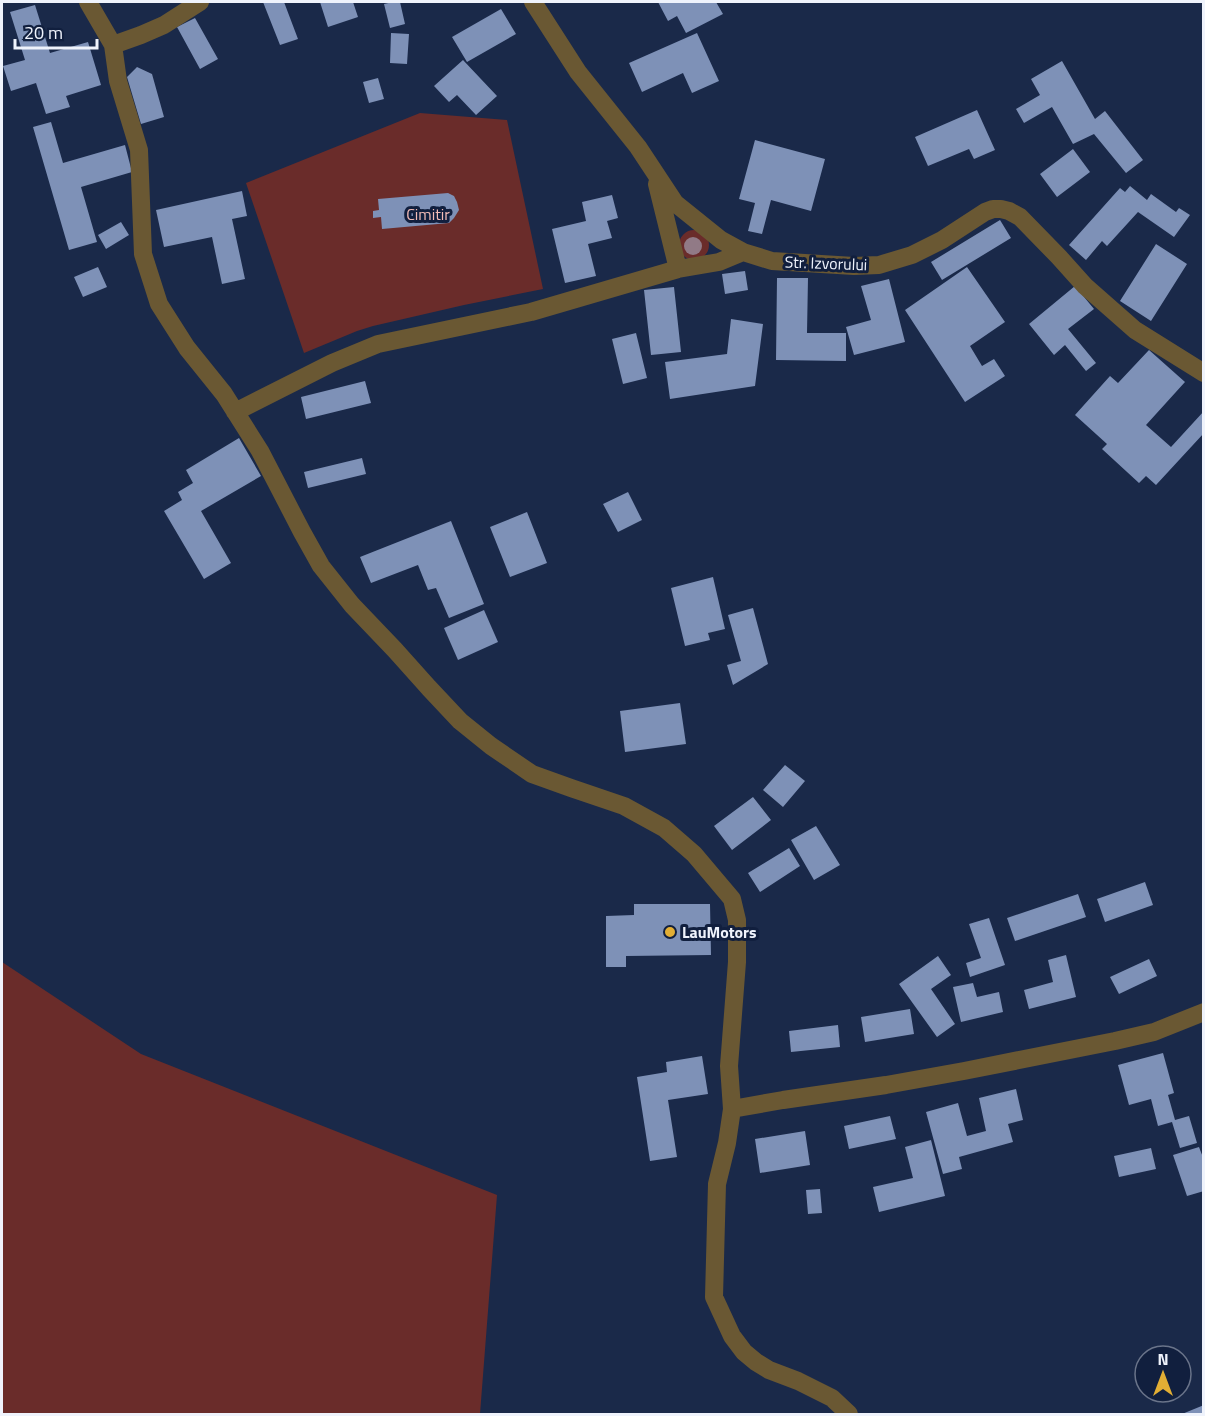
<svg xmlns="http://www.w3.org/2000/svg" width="1205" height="1416" font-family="'Titillium Web',sans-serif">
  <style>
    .green { fill: #6a2c2a }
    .building { fill: #7e91b7 }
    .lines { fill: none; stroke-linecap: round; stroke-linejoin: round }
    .minor { stroke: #6a5833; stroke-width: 18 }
    .tree { fill: #917a86 }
    .poi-dot { fill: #e2ae34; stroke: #111f3e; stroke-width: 2 }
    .labels { text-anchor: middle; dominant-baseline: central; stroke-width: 6; stroke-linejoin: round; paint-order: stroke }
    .park-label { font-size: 16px; fill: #f3bcb7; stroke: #111f3e }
    .street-label { font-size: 16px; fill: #eff3fc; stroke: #111f3e }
    .poi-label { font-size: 16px; font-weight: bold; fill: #eff3fc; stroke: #111f3e; text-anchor: start }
  </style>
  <rect width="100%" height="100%" fill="#1a2949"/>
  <path class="green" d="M420,113L507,120L543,289L464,305L373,326L357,331L304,353L246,183Z
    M679 245a15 15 0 1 1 30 0a15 15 0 1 1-30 0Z
    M2,962L141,1054L497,1195L480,1414H2Z"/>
  <path class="building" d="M263,2H284L298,39L280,45Z
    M320,2H353L358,17L328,27Z
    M393,2H400L405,24L390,28L384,4Z
    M658,2H716L723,14L686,33L677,16L668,21Z
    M35,5L50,53L88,42L101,85L66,96L70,107L46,114L36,83L11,91L3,66L25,60L10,12Z
    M501,9L516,34L467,62L452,37Z
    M195,18L218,59L200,69L177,27Z
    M391,33L409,34L407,64L390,63Z
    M697,33L719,81L692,93L683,73L642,92L629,63Z
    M463,60L497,96L476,115L457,95L449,102L434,86Z
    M1062,61L1095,119L1105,111L1143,160L1126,173L1094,134L1073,144L1052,107L1024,123L1016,109L1040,95L1031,79Z
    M137,67L152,74L164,117L141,124L127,77Z
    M378,78L384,99L369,103L363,82Z
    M977,110L995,150L974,159L969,149L928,166L915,137Z
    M51,122L63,163L125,145L132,172L81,187L97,242L69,250L33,127Z
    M755,140L825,159L811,211L771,200L762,234L748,231L755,203L739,199Z
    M1073,149L1090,172L1057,197L1040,174Z
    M1130,186L1147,200L1151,194L1176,212L1179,208L1190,215L1174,237L1138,212L1107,246L1102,241L1086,260L1069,245L1120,188L1125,192Z
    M242,191L247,216L232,219L245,279L222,284L212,237L164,247L156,210Z
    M448,193L454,196L457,202L459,210L454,218L449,223L382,229L381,217L373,218V211L379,210L378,199Z
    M612,195L618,218L607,221L612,238L588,244L596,276L565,283L552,229L586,221L582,202Z
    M1000,220L1011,238L942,280L931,262Z
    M121,222L129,235L106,249L98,235Z
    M1156,244L1187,264L1151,321L1120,301Z
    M98,267L107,287L83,297L74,277Z
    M967,267L1005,322L970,346L982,366L994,359L1005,376L965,402L905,310Z
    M745,271L748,290L725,294L722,274Z
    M777,278H808L807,333H846V361L776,360Z
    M889,279L905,342L854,355L846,327L871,320L861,286Z
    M1075,286L1094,309L1068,329L1096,363L1086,371L1065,345L1054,355L1029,324Z
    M674,287L681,352L651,355L644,290Z
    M731,319L763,324L755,386L670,399L665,362L727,354Z
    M636,333L647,378L623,384L612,339Z
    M1149,350L1185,382L1146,425L1171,447L1204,411V433L1156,485L1146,476L1139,483L1102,449L1107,444L1075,415L1110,376L1118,383Z
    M365,381L371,403L306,419L301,397Z
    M239,438L261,476L201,511L231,563L204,579L164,511L182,500L178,492L193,483L186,470Z
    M362,458L366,474L308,488L304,472Z
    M628,492L642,520L618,532L603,504Z
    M527,512L547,563L510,577L490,527Z
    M451,521L484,604L449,618L436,588L428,590L418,565L371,583L360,557Z
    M713,577L725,629L708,633L710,640L685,646L671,588Z
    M753,608L768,664L733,685L727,665L741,661L728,615Z
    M484,610L498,642L458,660L444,628Z
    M680,703L686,744L625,752L620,711Z
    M785,765L805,781L783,807L763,790Z
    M753,797L771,820L732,850L714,826Z
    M816,826L840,865L814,880L791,840Z
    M789,848L800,866L760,892L748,873Z
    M1145,882L1153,905L1105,922L1097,899Z
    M1078,894L1086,917L1015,941L1007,918Z
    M634,904H710L711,955L626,956V967H606V916L634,915Z
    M989,918L1005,965L970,977L966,963L981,958L969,924Z
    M1066,955L1076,997L1029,1009L1024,990L1053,982L1048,960Z
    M938,956L951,975L931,989L955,1024L937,1037L899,984Z
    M1149,959L1157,976L1119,994L1110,977Z
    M973,983L977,997L999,992L1003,1012L961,1022L953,987Z
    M910,1009L914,1034L865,1042L861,1017Z
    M838,1025L840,1047L791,1052L789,1031Z
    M1163,1053L1174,1093L1168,1095L1175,1120L1189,1116L1197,1143L1180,1148L1172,1122L1158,1126L1151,1099L1129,1105L1118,1065Z
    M702,1056L708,1094L668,1100L677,1157L650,1161L637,1077L667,1072L666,1062Z
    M1016,1089L1023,1120L1008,1124L1013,1142L959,1157L962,1169L943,1174L926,1112L958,1103L967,1136L986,1131L979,1098Z
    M890,1116L896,1139L849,1149L844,1126Z
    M805,1131L810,1165L760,1173L755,1139Z
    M931,1140L945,1196L879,1212L873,1187L913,1178L905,1147Z
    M1199,1147L1204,1160V1191L1187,1196L1173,1155Z
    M1151,1148L1156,1169L1119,1177L1114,1156Z
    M820,1189L822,1213L808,1214L806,1190Z
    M1204,1405V1414H1182Z"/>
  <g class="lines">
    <path class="minor" d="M88,2L113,45L118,81L139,150L143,254L159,304L187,348L224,394L260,451L302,532L321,566L352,605L395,650L429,688L460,721L491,746L532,774L571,788L624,806L664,828L694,854L732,899L737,920V962L729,1066L732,1109L727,1143L717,1184L714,1297L732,1336L744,1352L756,1362L769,1370L798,1381L832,1398L849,1414
      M533,2L578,72L638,147L675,203L721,240L743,252L772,261L854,266L879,265L912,255L942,240L985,212L993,209H1001L1009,211L1020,217L1059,257L1085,286L1135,330L1204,373
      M113,45L141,35L164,25L200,2
      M657,184L678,269
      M235,412L332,363L378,344L531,312L678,269L719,262L743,252
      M732,1109L783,1100L886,1085L964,1071L1115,1041L1154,1032L1204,1012"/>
  </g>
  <circle class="tree" cx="693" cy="246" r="9"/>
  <circle class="poi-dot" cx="670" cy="932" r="6"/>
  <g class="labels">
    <g class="park-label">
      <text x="428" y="214">Cimitir</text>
    </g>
    <g class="street-label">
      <text transform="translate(826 263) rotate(2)">Str. Izvorului</text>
    </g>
    <g class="poi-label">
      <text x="682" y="932">LauMotors</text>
    </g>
  </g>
  <rect width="1205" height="1416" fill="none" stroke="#eff3fc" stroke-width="6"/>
  <g transform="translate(1163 1374)"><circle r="28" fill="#111f3e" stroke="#6a748a" stroke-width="1.5"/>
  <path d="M0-4.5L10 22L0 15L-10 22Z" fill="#e2ae34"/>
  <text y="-9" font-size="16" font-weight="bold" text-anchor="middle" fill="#eff3fc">N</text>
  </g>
  <path d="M15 39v9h82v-9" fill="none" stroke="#eff3fc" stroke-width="3"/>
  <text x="24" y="39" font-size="18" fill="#eff3fc" stroke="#111f3e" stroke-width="4.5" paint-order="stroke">20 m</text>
</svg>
